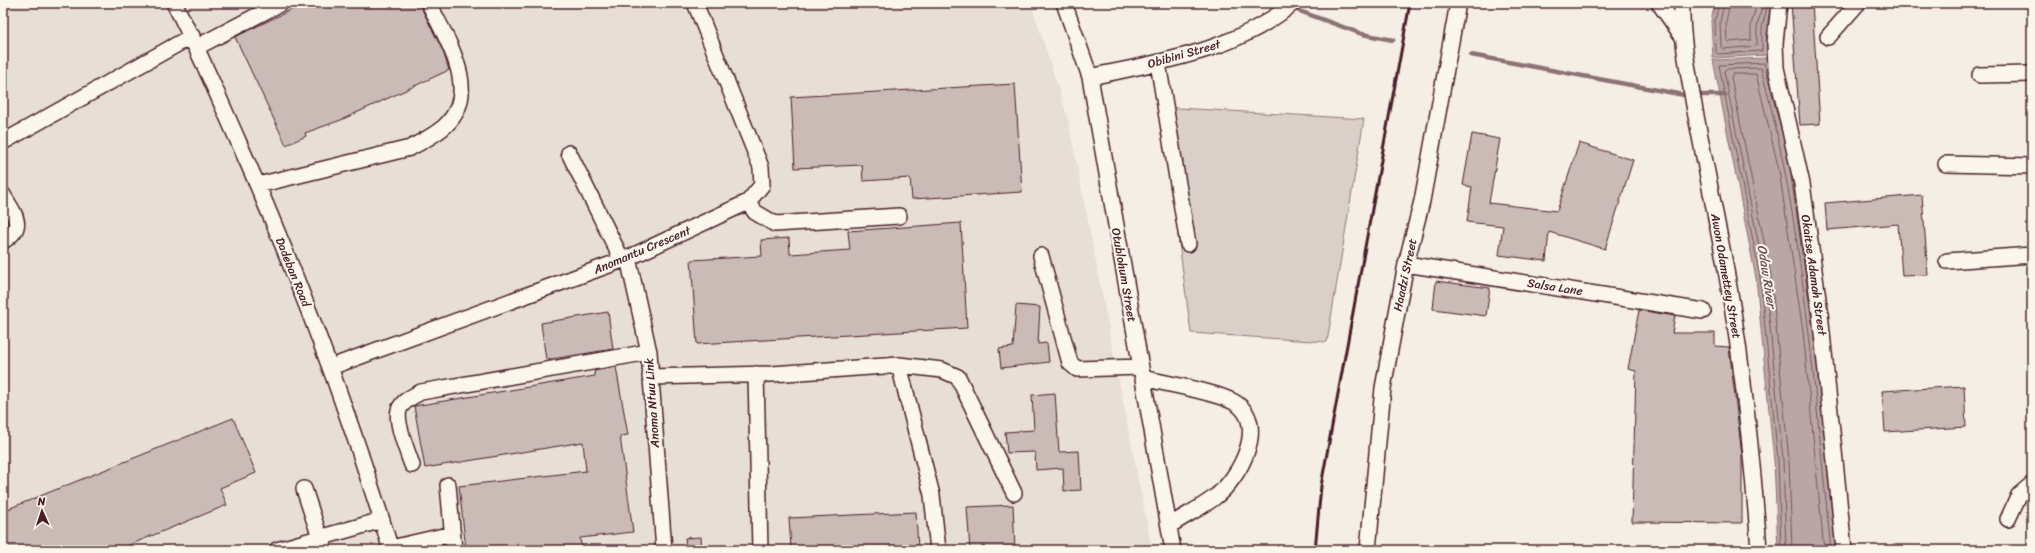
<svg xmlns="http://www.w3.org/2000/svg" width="2035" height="553" font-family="Sriracha,sans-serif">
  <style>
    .built { fill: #e7dfd6 }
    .green { fill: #dbd0c9; stroke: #92787a }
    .water { fill: #baa7a5; stroke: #8d7174 }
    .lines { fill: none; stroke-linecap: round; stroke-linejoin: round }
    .shore { stroke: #77555c; stroke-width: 1 }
    .stream { stroke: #8d7174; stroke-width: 4.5 }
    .building { fill: #cabbb6; stroke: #4a1f2b }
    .minor-casing { stroke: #4a1f2b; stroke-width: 18 }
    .minor { stroke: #fbf7ec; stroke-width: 15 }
    .rail { stroke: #4a1f2b; stroke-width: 3 }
    .labels { text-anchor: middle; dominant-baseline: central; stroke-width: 4; stroke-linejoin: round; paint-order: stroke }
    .street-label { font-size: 12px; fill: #4a1f2b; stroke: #fbf7ec }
    .water-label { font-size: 13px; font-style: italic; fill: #714f56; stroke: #fbf7ec }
  </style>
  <rect width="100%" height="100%" fill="#f4eee4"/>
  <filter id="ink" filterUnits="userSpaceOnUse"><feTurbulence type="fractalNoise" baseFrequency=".025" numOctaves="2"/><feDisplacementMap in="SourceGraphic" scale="8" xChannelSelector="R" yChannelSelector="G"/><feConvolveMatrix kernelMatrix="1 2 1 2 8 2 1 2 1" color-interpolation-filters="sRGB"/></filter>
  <g filter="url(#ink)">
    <path class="built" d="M3,3H1031L1068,119L1152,550H3Z"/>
    <path class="green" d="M1161,107L1364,119L1327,342L1191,333Z"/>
    <path class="water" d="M1715,3H1772L1766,28L1767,55L1713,58L1711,21Z
      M1767,58L1794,167L1817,329L1840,550H1778L1774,461L1756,278L1713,60Z"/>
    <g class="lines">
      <path class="shore" d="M1719,3L1715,21L1716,52L1718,54L1762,51V28L1768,3
        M1724,3L1720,22L1721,47L1723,49L1757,46V27L1763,3
        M1730,3L1726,22L1727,41L1729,42L1751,40V25L1757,3
        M1791,176L1812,322
        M1781,550L1778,460L1760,277L1719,65L1764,63L1783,137
        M1786,550L1783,460L1765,276L1724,71L1726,69L1761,68C1804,225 1814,389 1831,550
        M1792,550L1789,460L1771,276L1731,77L1733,74H1756L1779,170L1803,331L1824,550"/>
      <path class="stream" d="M1277,3L1279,4
        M1294,9L1362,34L1393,40
        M1471,55L1684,95H1725"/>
    </g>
    <path class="building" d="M305,3H419L443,51L449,70L341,120L305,133L306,136L286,145L235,37Z
      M1791,3H1812L1820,124L1800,125Z
      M1015,84L1022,192L912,199L910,178L863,181L862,165L795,168L791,97Z
      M1472,134L1500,139L1489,203L1557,211L1579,143L1633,160L1605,249L1549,232L1546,261L1499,255L1503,226L1467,222L1472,187L1463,185Z
      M1922,195L1928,275L1902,276L1898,224L1827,230L1825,203Z
      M961,223L967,328L697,344L691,260L762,256L761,240L789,238L790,254L850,250L848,231Z
      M1436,281L1490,288L1486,316L1433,309Z
      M1016,305L1040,307L1038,344L1047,343L1049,362L1001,368L999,349L1013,347Z
      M1639,310L1675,316L1672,333H1715V346L1729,347L1742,455V523L1632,522L1636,371L1628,369Z
      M608,312L613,349L546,360L541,323Z
      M616,367L628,435L620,436L633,532L580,538L582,550H466L459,486L586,471L583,442L425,468L414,406L595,376L594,371Z
      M1964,386L1966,427L1885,432L1882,391Z
      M1055,393L1059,452L1079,451L1081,490L1064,491L1063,468L1036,470L1035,452L1007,453L1005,432L1034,430L1032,395Z
      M233,418L256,473L220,488L227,505L117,550H6L3,542V511Z
      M1013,505L1015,550H970L967,507Z
      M916,512L918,550H791L789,518Z
      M701,537L702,550H686L685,538Z"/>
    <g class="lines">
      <defs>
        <path id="minor" d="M174,3C198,48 218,96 239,143C298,275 349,411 391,550
          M1064,3L1090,77L1173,550
          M1659,3L1683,37
          M1682,3C1681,39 1689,75 1695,111C1705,160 1714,210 1724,259C1742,355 1752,452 1759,550
          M1779,3L1775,43L1776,68L1802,184L1820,313L1844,550
          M1828,37L1858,3
          M197,47L281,3
          M1158,63L1188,244
          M1980,75L2032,74
          M1090,77C1160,62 1237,51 1293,3
          M3,142L192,36
          M569,153L622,260
          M1946,164L2032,166
          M258,185L410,148C422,141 436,135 446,125C482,90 445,38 429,3
          M3,195C14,214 27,227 3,241
          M748,202L755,212L775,224L899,216
          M1041,256L1070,363L1077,369L1141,367
          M628,258L649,352L664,550
          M1947,261L2032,255
          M1406,264L1703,311
          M899,365L932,495L938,550
          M331,367L628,258L748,202L762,185L761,167L695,3
          M756,374L760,550
          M650,377L772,374L899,365L942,370L958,377L1014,493
          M1143,378C1167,384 1213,391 1234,402C1270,423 1239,479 1215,497C1201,508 1184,516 1169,526
          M412,465C408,453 395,422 399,410C402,401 413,396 421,392L649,352
          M448,485L454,550
          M304,489L324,550
          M2008,519L2019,495L2032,484
          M391,548L452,534
          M277,550L382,520
          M1368,550L1383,388L1406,264L1422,201L1458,3"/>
      </defs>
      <use href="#minor" class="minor-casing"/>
      <use href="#minor" class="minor"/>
      <path class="rail" d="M1315,550L1321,486L1410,3"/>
    </g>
  </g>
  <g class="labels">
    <g class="street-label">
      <text transform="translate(1184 54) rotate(-16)">Obibini Street</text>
      <text transform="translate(642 250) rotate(-23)">Anomantu Crescent</text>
      <text transform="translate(293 272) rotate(68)">Dadeban Road</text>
      <text transform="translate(1124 275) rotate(80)">Otublohum Street</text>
      <text transform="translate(1405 275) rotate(-78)">Haadzi Street</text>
      <text transform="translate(1814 275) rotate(82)">Okaitse Adamah Street</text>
      <text transform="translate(1726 276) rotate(80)">Awon Odamettey Street</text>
      <text transform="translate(1555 287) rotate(9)">Salsa Lane</text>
      <text transform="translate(652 403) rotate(-94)">Anoma Ntuu Link</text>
    </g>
    <g class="water-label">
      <text transform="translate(1767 276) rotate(81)">Odaw River</text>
    </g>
  </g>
  <rect width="2035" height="553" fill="none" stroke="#fbf7ec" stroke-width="16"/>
  <rect x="8" y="8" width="2019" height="537" fill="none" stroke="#4a1f2b" stroke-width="1.5" filter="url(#ink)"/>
  <g transform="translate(42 511) rotate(357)" stroke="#fbf7ec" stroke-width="3" paint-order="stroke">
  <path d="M0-3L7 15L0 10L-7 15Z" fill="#4a1f2b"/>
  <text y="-6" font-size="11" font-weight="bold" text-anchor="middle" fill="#4a1f2b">N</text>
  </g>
</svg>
